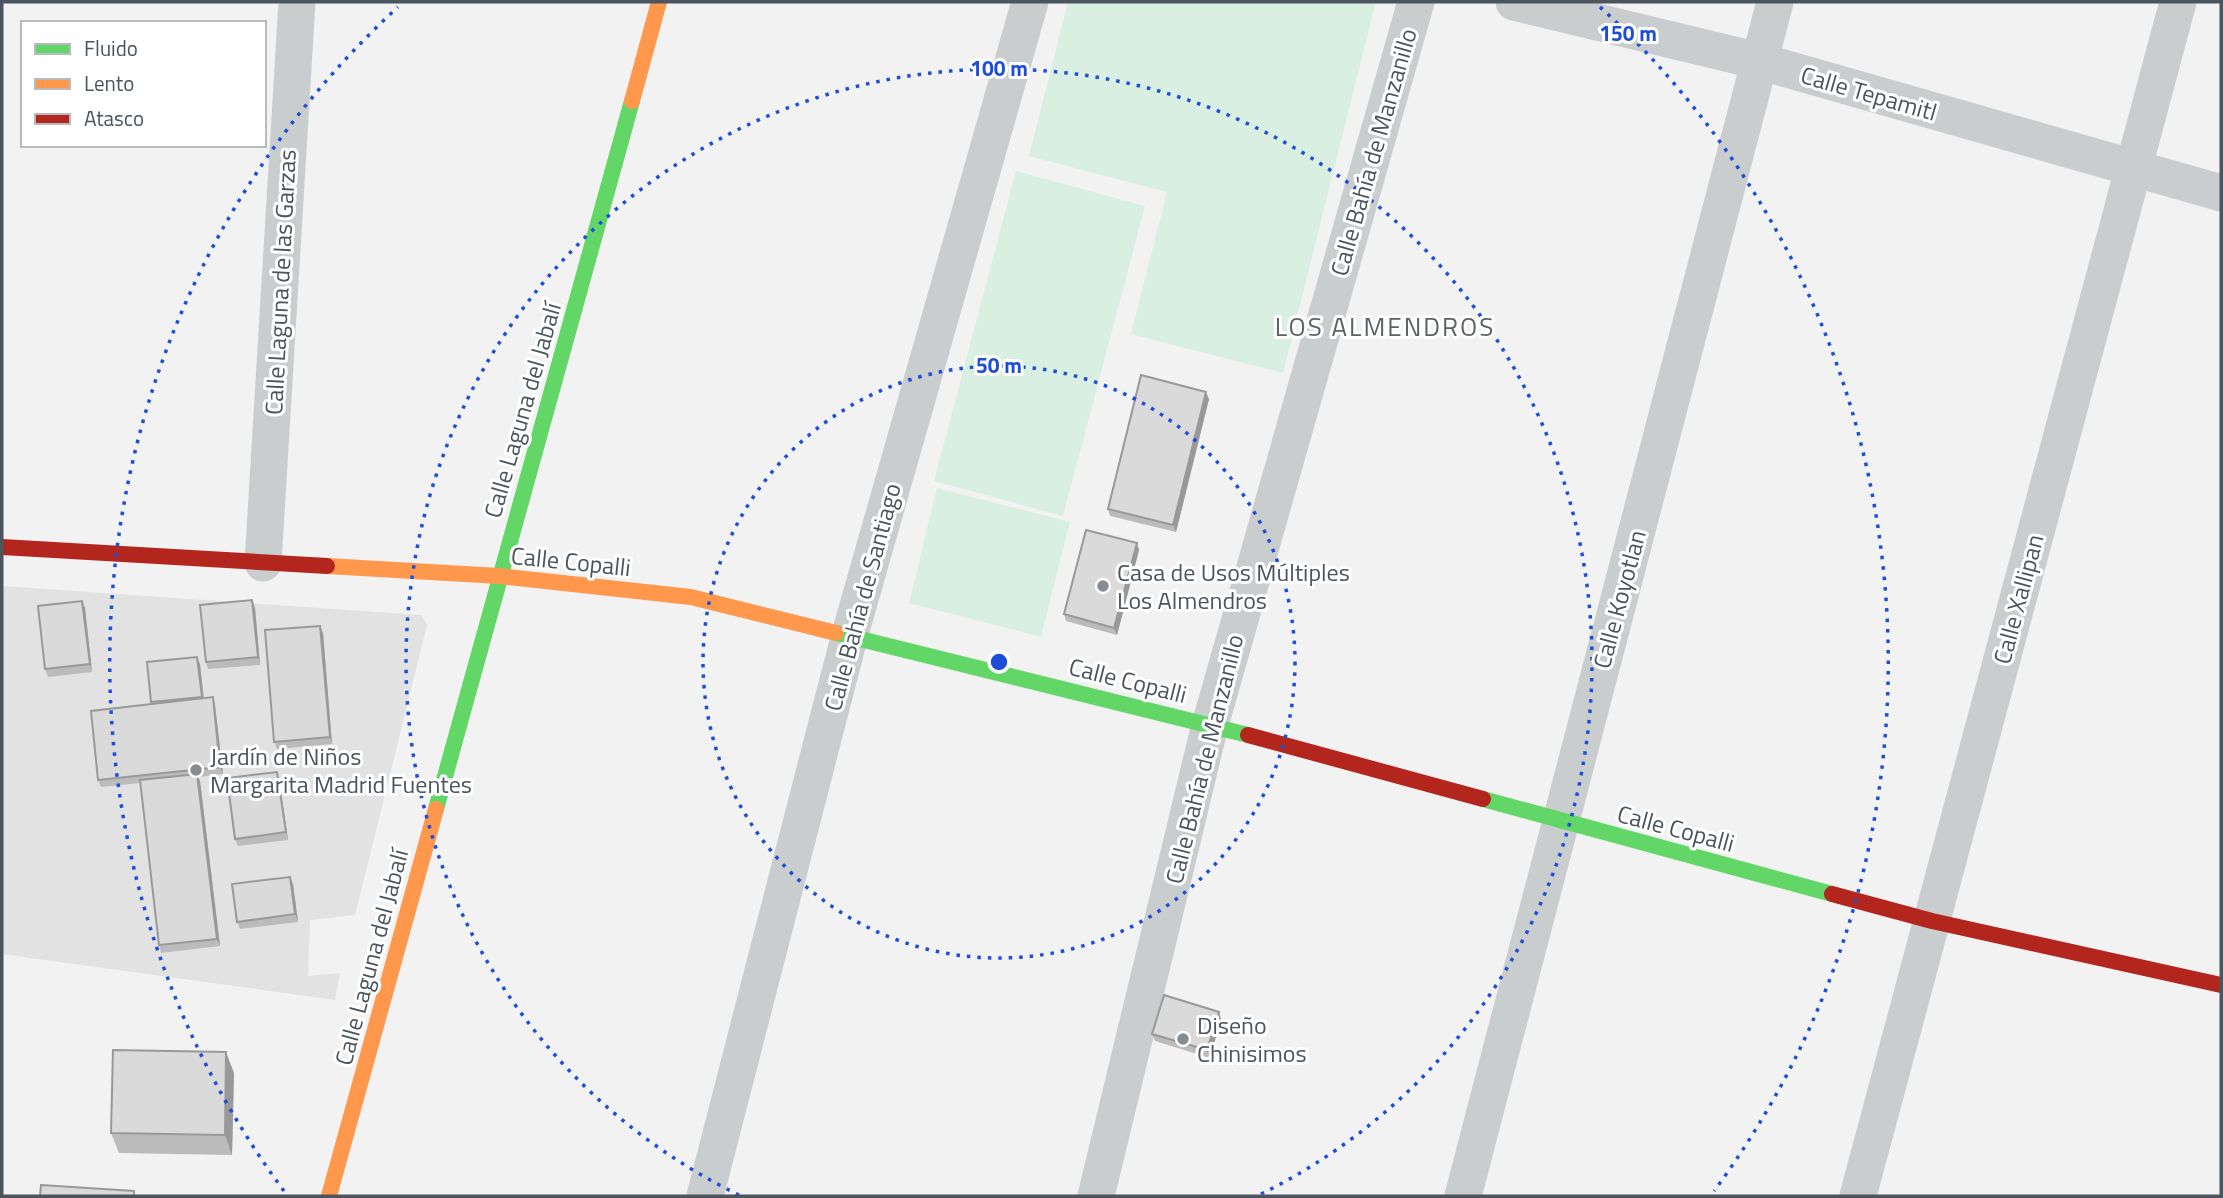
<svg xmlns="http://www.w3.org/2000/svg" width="2223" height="1198" font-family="'Titillium Web',sans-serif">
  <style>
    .education { fill: #e3e2e3 }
    .green { fill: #d9efe2 }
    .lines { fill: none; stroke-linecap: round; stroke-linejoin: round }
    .street { stroke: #cacdce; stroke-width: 37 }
    .fast { stroke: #63d668; stroke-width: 16 }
    .slow { stroke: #ff974d; stroke-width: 16 }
    .jam { stroke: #b3261e; stroke-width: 16 }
    .wall { fill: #bbbbbc }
    .shaded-wall { fill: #999 }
    .building { fill: #dadadb; stroke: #999; stroke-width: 2 }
    .ring { fill: none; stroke: #1d4ed8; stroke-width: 3.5; stroke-dasharray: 3.5 7 }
    .poi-dot { fill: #858c92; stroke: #fff; stroke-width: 2.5 }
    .labels { text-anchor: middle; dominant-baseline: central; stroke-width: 6; stroke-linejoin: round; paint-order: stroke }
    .street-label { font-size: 24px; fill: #4a555e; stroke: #fff }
    .poi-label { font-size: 24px; fill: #4a555e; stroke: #fff; text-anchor: start }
    .neighbourhood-label { font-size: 26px; letter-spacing: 2px; fill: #5e6266; stroke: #fff }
    .centre { fill: #1d4ed8; stroke: #fff; stroke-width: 3.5 }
    .ring-label { font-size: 21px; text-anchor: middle; font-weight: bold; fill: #1d4ed8; stroke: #fff; stroke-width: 6; stroke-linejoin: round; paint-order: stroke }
  </style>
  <rect width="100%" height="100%" fill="#f2f2f2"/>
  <path class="education" d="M2,586L422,615L427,625L355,915L310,920L308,976L340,973L335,1000L2,954Z"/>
  <path class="green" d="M1068,2H1376L1283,373L1131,334L1167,192L1029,156Z
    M1016,171L1145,206L1063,516L934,481Z
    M937,488L1070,522L1041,637L909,603Z"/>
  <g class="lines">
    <path class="street" d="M1514,2L1759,61L2221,193
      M263,563L297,2
      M705,1196L850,634L1030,2
      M1096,1196L1210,725L1416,2
      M1463,1196L1775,2
      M1858,1196L2178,2"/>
    <path class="fast" d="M836,633L1248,735
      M1483,799L1832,894
      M436,809L632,101"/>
    <path class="slow" d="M632,101L659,2
      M327,566L499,576L691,597L836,633
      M329,1196L436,809"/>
    <path class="jam" d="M2,547L327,566
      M1248,735L1483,799
      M1832,894L1932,921L2221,985"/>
  </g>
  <path class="wall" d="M1209,399L1176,532L1110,516L1108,509Z
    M1139,550L1117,635L1066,621L1064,614Z
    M85,608L92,672L48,677L45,669Z
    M255,608L260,665L208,669L206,662Z
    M323,633L332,744L277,749L274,742Z
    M200,664L204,698L215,705L223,774L198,777L200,781L220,946L161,953L159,945L140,783L101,787L98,780L152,704L151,702Z
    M277,772L279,779L288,840L238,846L235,839Z
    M293,884L298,922L240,929L237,922Z
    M1221,1019L1210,1058L1155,1041L1152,1034Z
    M234,1073L232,1155L119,1153L111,1133Z"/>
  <path class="shaded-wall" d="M1206,392L1209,399L1176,532L1173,525Z
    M1137,543L1139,550L1117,635L1114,628Z
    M252,600L255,608L260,665L258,657Z
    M82,601L85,608L92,672L90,664Z
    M320,626L323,633L332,744L330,737Z
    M197,657L200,664L204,704L202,697Z
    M213,697L215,705L223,774L220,767Z
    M277,772L279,779L288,840L286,832Z
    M197,774L200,781L220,946L217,939Z
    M290,877L293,884L298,922L295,914Z
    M1219,1012L1221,1019L1210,1058L1207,1050Z
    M226,1052L234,1073L232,1155L225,1135Z"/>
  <path class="building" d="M1141,375L1206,392L1173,525L1108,509Z
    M1086,530L1137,543L1114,628L1064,614Z
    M252,600L258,657L206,662L200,605Z
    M82,601L90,664L45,669L38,606Z
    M320,626L330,737L274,742L265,630Z
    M197,657L202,697L151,702L147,662Z
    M213,697L220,767L98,780L91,711Z
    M277,772L286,832L235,839L227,778Z
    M197,774L217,939L159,945L140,780Z
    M290,877L295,914L237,922L232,884Z
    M1164,995L1219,1012L1207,1050L1152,1034Z
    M113,1050L226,1052L225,1135L111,1133Z
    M41,1185L134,1191V1196H40Z"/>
  <g class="ring">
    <circle cx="999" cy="662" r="296"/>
    <path d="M739 1195A593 593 0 1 1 1259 1195"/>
    <path d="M284 1191A889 889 0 0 1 398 7M1600 7A889 889 0 0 1 1714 1191"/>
  </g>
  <g class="poi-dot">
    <circle cx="1103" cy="586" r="7"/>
    <circle cx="196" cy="770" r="7"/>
    <circle cx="1183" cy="1039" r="7"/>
  </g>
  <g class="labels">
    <g class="street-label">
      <text transform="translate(1869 93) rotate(16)">Calle Tepamitl</text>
      <text transform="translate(1373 152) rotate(-74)">Calle Bahía de Manzanillo</text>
      <text transform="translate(280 282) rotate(-87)">Calle Laguna de las Garzas</text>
      <text transform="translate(522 410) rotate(-74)">Calle Laguna del Jabalí</text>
      <text transform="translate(571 561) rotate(6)">Calle Copalli</text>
      <text transform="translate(862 597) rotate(-75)">Calle Bahía de Santiago</text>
      <text transform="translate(1619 599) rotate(-75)">Calle Koyotlan</text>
      <text transform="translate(2018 599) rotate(-75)">Calle Xallipan</text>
      <text transform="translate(1128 680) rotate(14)">Calle Copalli</text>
      <text transform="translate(1204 759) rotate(-76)">Calle Bahía de Manzanillo</text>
      <text transform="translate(1676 828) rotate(15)">Calle Copalli</text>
      <text transform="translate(371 957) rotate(-75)">Calle Laguna del Jabalí</text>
    </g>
    <g class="poi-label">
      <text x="1117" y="572">Casa de Usos Múltiples<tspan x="1117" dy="28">Los Almendros</tspan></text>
      <text x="210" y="756">Jardín de Niños<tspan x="210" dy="28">Margarita Madrid Fuentes</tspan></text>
      <text x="1197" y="1025">Diseño<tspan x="1197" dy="28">Chinisimos</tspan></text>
    </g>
    <g class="neighbourhood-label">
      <text x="1385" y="326">LOS ALMENDROS</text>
    </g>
  </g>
  <circle cx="999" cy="662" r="10" class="centre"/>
  <g class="ring-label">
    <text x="1628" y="41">150 m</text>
    <text x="999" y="76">100 m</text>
    <text x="999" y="373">50 m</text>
  </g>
  <rect width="2223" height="1198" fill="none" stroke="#4a555e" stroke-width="7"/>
  <rect x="21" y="21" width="245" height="126" fill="#ffffff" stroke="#b7bbbf" stroke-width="2"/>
  <rect x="35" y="44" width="35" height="10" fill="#63d668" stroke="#b7bbbf" stroke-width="2"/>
  <text x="84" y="56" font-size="21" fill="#4a555e">Fluido</text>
  <rect x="35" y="79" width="35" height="10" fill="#ff974d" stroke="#b7bbbf" stroke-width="2"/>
  <text x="84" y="91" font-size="21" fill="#4a555e">Lento</text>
  <rect x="35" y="114" width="35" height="10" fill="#b3261e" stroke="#b7bbbf" stroke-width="2"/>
  <text x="84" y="126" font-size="21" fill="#4a555e">Atasco</text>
</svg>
